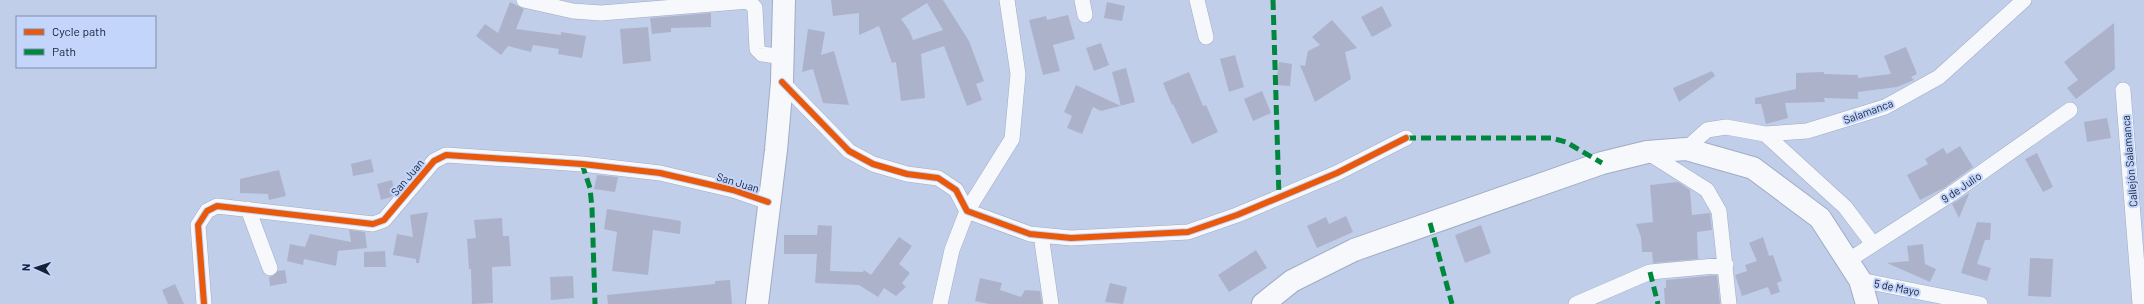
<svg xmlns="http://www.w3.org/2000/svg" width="2144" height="304" font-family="Barlow,sans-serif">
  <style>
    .building { fill: #adb2cb; fill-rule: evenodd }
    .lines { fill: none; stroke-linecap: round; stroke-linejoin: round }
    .street-casing { stroke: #a0acc3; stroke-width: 16 }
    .highway-casing { stroke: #a0acc3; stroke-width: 24 }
    .street { stroke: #f6f8fc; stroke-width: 15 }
    .highway { stroke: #f6f8fc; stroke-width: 22 }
    .quiet { stroke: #00873e; stroke-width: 5; stroke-dasharray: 10 5; stroke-linecap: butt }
    .cycleway-casing { stroke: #c3d5fb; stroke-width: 8 }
    .cycleway { stroke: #e8590c; stroke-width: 6 }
    .labels { text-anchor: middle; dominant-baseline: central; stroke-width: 4; stroke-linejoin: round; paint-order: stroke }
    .street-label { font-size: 11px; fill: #162037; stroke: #c3d5fb }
  </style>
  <rect width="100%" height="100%" fill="#c1cee9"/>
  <path class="building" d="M831,0H943L969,41L984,81L976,84L982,100L967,106L944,46L921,54L925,98L901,101L896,62L892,63L879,26L859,35V13L833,16ZM927,3L943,30L913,40L909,30L901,19Z
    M510,2L524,9L516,29L561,35V32L586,36L582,58L558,54L559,49L533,45L531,52L508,46L501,55L476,36L485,24L498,33Z
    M1107,2L1125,6L1122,21L1104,18Z
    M1382,6L1392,26L1372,37L1361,17Z
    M711,13V27L671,28V32L652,34L650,18Z
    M1068,15L1075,39L1053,45L1060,71L1043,75L1029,20L1046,16L1047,20Z
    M1332,20L1357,48L1345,52L1351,79L1315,102L1300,65L1305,66L1308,51L1320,45L1312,37Z
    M2114,23L2115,69L2076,99L2067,88L2078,80L2064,62Z
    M648,27L651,61L623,64L620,29Z
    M808,29L825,32L821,55L834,51L849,105L823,103L813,69L802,72Z
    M1101,43L1109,65L1094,71L1086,48Z
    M1906,47L1917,74L1911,77L1914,80L1897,87L1858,92V99L1824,98L1825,102L1785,103L1788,118L1766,124L1761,104H1755V98L1796,89V73L1824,72V74L1858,75V78L1891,74L1884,56Z
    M1235,55L1244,87L1229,92L1220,59Z
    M1279,62L1292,64L1290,86L1276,85Z
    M1126,68L1135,102L1101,111L1093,107L1082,134L1067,128L1072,116L1064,112L1076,85L1121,106L1112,72Z
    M1712,71L1715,76L1679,102L1673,88Z
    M1189,72L1203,106L1206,105L1218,132L1192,144L1173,104L1172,105L1163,83Z
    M1262,91L1271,113L1253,121L1244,99Z
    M2107,118L2111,138L2087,142L2084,122Z
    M1960,146L1973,167L1944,188L1920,200L1907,175L1928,164L1925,159L1943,148L1947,154Z
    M2037,153L2053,187L2043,192L2025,159Z
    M371,159L374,172L353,176L351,164Z
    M279,170L286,196L269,200L268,194L240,193V179Z
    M597,175L618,177L615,192L594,189Z
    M392,180L395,193L391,197L381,200L377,184Z
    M1678,182L1690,190L1692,215L1710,213L1712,230L1697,232L1698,259L1653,263L1652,252H1642L1641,237L1636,224L1653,222L1650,185Z
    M1969,193V194L1959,218L1952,204Z
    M607,209L681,221L680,234L653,230L648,275L612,271L617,232L604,229Z
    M428,212L419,263H416V259L393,255L397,234L413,237L410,215Z
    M1346,216L1353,232L1317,248L1307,226L1326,217L1329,224Z
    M502,218L503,236H509L511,266L492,267L493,303L472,304L471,269H469L467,239L476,238L474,220Z
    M1977,222L1991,223L1990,240H1985L1977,264L1991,268L1987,281L1961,273Z
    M818,225L832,226L830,271L863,272L864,270L871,275L899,237L912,246L899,264L910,273L902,283L906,287L896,296L884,288L878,297L859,285L815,283L817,254H784V235H817Z
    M1481,225L1491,253L1465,263L1455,235Z
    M349,230L365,232L367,248L338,251L336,266L304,259L303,265L287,261L290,244L305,247L310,234L351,242Z
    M1763,237L1769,256L1773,255L1782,281L1777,283L1780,292L1771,295L1768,287L1742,296L1735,275L1747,271L1745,265L1757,261L1749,243Z
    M1923,244L1925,264L1936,269L1930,282L1887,263L1909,261L1907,246Z
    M1256,250L1267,268L1229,292L1218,275Z
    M385,251L386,267H364V252Z
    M2030,258L2053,259L2051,297L2028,296Z
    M285,270L287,283L270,286L269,277L273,276L278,271Z
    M1717,275L1720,304H1665L1664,288H1666V280Z
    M573,276L574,298L551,300L550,277Z
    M980,278L1002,283L1000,290L1021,297L1025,290L1040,291L1042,304H989L975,301Z
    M730,280L732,304H608L607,295L715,284V281Z
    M1110,283L1127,287L1123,304L1105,302Z
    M175,284L184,304H168L162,290Z"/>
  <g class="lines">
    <defs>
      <path id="street" d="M524,0L573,11L601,13L749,1L755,8L757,49L762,54L783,57
        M1082,0L1085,15
        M1197,0L1206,37
        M782,82L849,151L873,164L907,174L938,178L956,190L967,211L1030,234L1071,238L1188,232L1237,215L1337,173L1406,138
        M2123,90L2140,304
        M1765,134L1845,207L1873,244
        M1686,149L1707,130L1726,127L1765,134L1807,131L1885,107L1939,77L2024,0
        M1647,152L1707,190L1719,211L1729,304
        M248,209L270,268
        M1041,235L1051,304
        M1849,260L1951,194L2070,110
        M1860,280L1980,304
        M204,304L198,225L207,211L217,206L373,224L384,220L434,161L446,155L582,164L660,173L733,190L768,202
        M940,304L952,250L967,211L1012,139L1018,74L1007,0
        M1576,304L1650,272L1726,265"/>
      <path id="highway" d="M757,304L776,150L782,82L784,0
        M1263,304L1292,281L1354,250L1602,163L1647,152L1686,149L1753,168L1820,218L1860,280L1867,304"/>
    </defs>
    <use href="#street" class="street-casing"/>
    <use href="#highway" class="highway-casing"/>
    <use href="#street" class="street"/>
    <use href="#highway" class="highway"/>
    <path class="quiet" d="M1273,0L1279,197
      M1406,138H1551L1566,142L1602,163
      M582,164L590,188L592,208L595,304
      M1430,223L1452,304
      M1650,272L1658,304"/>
    <defs>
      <path id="cycleway" d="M782,82L849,151L873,164L907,174L938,178L956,190L967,211L1030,234L1071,238L1188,232L1237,215L1337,173L1406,138
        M204,304L198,225L207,211L217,206L373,224L384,220L434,161L446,155L582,164L660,173L733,190L768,202"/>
    </defs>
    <use href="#cycleway" class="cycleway-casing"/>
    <use href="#cycleway" class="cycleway"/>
  </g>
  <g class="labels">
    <g class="street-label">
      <text transform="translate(1868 111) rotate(-20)">Salamanca</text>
      <text transform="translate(2129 161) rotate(-95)">Callejón Salamanca</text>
      <text transform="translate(407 177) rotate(-50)">San Juan</text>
      <text transform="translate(738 182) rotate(17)">San Juan</text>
      <text transform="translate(1961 187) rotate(-34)">9 de Julio</text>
      <text transform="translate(1897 287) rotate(11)">5 de Mayo</text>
    </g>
  </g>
  <rect x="16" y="16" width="140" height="52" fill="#c3d5fb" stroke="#7e8dad"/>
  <rect x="24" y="29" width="20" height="6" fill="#e8590c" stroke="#7e8dad"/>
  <text x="52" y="36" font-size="12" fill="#162037">Cycle path</text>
  <rect x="24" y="49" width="20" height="6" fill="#00873e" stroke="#7e8dad"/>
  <text x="52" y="56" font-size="12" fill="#162037">Path</text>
  <g transform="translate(36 268) rotate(273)" stroke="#c3d5fb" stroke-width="3" paint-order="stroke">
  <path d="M0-3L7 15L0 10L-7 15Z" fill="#162037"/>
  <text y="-6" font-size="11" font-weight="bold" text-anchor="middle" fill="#162037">N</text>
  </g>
</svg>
